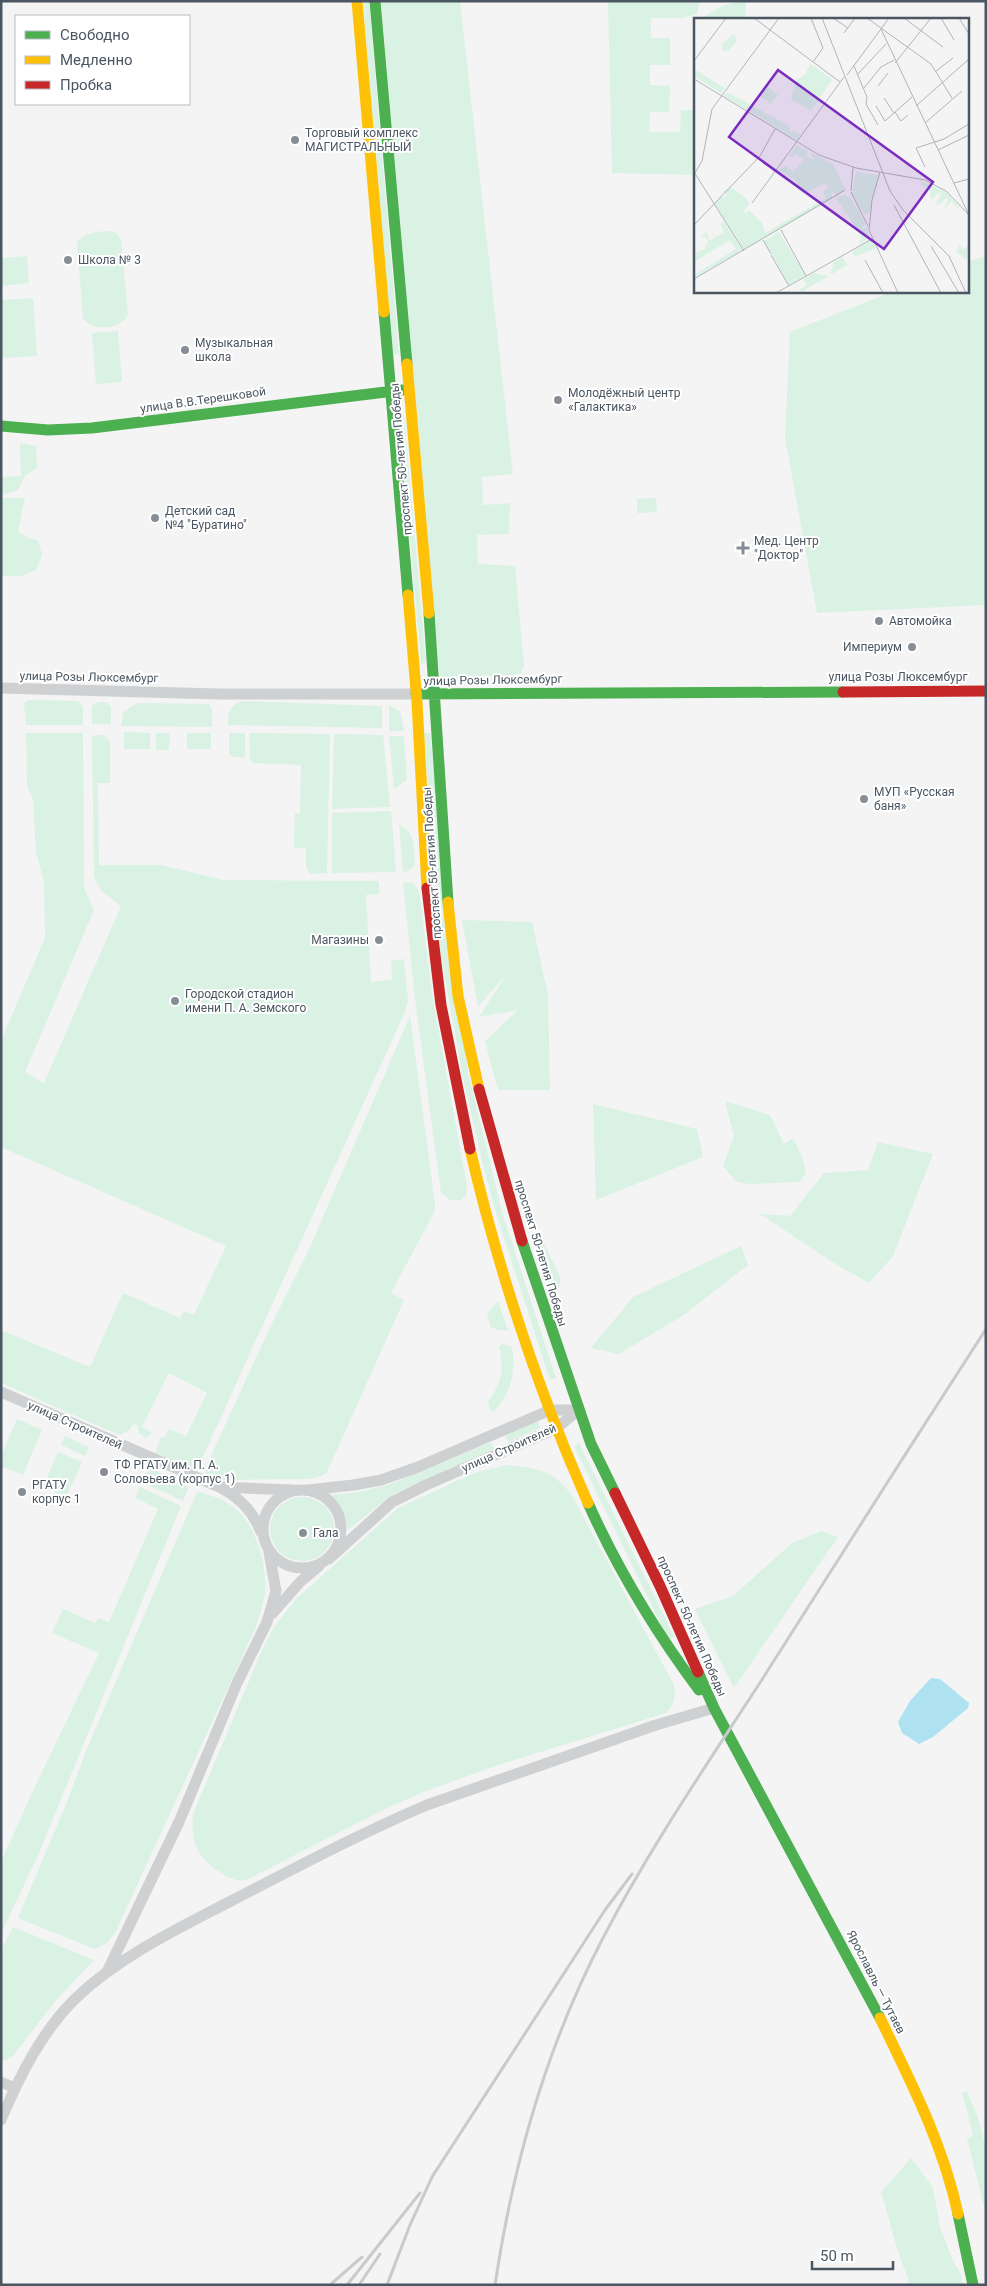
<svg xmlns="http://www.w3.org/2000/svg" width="987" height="2286" font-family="Roboto,sans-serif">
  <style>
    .green { fill: #d9f2e3 }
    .water { fill: #aee2f0 }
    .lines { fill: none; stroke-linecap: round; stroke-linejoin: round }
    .street { stroke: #ced0d2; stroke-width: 11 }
    .fast { stroke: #4caf50; stroke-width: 11 }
    .slow { stroke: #ffc107; stroke-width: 11 }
    .jam { stroke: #c62828; stroke-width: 11 }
    .rail { stroke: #c9cacc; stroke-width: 3 }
    .poi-dot { fill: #868d94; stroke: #fff; stroke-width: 2 }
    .labels { text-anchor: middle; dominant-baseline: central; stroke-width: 4; stroke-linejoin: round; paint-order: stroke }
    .poi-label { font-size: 12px; fill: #4a5661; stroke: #fff; text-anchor: start }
    .street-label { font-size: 12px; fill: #4a5661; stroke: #fff }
    .inset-road { fill: none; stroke: #b0b5b9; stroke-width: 1 }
    .view { fill: #7b2cbf; fill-opacity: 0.15; stroke: #7b2cbf; stroke-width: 2.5 }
    .inset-edge { fill: none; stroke: #4a5661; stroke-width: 2.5 }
  </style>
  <rect width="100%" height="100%" fill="#f4f4f4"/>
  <path class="green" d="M363,1H369L399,354H393Z
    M381,1H460L513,474L482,477L483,505L510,503L509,534L477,535L478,564L515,566L524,666L520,674L440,680Z
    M608,1H700L697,14L682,18H651V38H670V65H650V85L670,86L669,112H650L649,132H680L681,110H696V175L612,173Z
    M739,1H746L745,19H700L720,7Z
    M111,231L117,233L121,240L128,314C124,329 90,333 83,318L77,243C86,231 97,232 111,231Z
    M27,256L29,283L1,286V258Z
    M986,256V605L817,613L785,438L790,332L894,291H968V262Z
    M33,298L37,356L1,358V300Z
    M118,331L122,382L96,384L92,333Z
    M399,414H404L426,663H421Z
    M20,443L36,446L37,468L25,476L18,490L1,495V477L21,476Z
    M4,498H25L18,531L29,538L38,540L42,555L36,570L22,576H1V500Z
    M656,498L657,512L637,513V499Z
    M28,700L78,701L83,707V725H26L24,703Z
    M243,701L382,706V728L228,725C228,713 229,705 243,701Z
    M98,702H105L111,707V724H92V706Z
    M137,703L209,704L212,709V727L121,726L123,712Z
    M389,705L400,711L404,731H389Z
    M124,732L150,733V749H124Z
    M26,733H83L84,888L94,910L25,1072L44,1083L121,906L102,892L94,877L92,737L95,735H104L110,741V783H98L99,865H161L224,880L379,881V894L366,895L371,982L392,980L391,961L404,959L408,1001L404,1014L196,1472L155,1453L161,1437L164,1438L169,1429L186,1436L207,1393L169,1373L142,1427L152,1433L146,1438L138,1433V1426L134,1424L128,1431L119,1435L1,1383V1330L90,1367L123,1293L180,1318L184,1311L194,1315L226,1246L1,1147V1041L45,938L44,882L36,852L33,800L27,786Z
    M156,733H170L169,750H156Z
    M187,733H211V749H187Z
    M229,733H245V758L234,757L229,754Z
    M249,733L330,734L327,873L310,874L306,867V848H294L295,813H300L301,765L252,763L250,759Z
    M424,733H430L468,1072L502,1212L556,1378L550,1380L496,1213L482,1161L462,1073L440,950Z
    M334,734L383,735L390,807L332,809Z
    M389,736H404L407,780L394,789Z
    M391,811L396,872L332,873V813Z
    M399,824C416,833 414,848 415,865L408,871L403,872Z
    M403,882L413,883L419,891L433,1000L467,1186L466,1196L461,1200H450L441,1192L415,1000Z
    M462,920L532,922L548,995L550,1090H498L485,1041L518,1010L479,1017L508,972L478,1007Z
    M410,1016L435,1204V1211L391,1293L404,1300L327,1472L322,1476L309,1479L220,1480L206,1475L205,1469L272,1323L310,1247Z
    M725,1101L770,1115L784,1144L793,1138L803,1159L806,1173L799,1182L750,1184L737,1182L723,1166L734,1136Z
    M593,1104L697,1129L703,1157L596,1200Z
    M878,1142L933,1154L893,1256L869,1283L832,1262L760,1214L790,1216L824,1173L868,1170Z
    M534,1240L545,1245L561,1279L559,1289L553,1298Z
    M741,1246L748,1265L685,1314L619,1354L591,1348L633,1297Z
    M498,1301L508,1331L497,1330L490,1326L487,1313Z
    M503,1344L512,1347C516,1371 511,1395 493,1413L489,1407L488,1401C502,1385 504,1366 499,1346Z
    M17,1419L42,1430L23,1475L1,1466V1456Z
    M538,1421L540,1428L508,1442L505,1435Z
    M65,1436L89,1447L85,1456L61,1445Z
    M492,1442L494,1449L393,1494L348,1530L341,1508L329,1495L359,1492L388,1485Z
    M579,1443L674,1636L671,1639H668L575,1448V1445Z
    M58,1452L82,1462L66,1497L43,1487Z
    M506,1465C536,1468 552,1469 571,1494L674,1685C676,1697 675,1704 666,1713L495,1766L423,1792L385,1809L254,1876C251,1877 247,1880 243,1880C230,1883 205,1863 199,1852C192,1840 192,1827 193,1814L262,1650L274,1627L296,1599L398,1508L474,1473Z
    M153,1469L186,1485L188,1489L183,1501L144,1483L147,1472Z
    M140,1487L181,1506L39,1853L1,1934V1862L31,1795L99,1653L52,1633L63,1609L95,1623L98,1618L109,1622L158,1509L135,1498Z
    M197,1492C210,1494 230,1502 239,1512C257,1530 267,1566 265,1591C264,1604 259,1617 255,1629L115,1933L108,1942L95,1949L18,1918L67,1802L86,1751Z
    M270 1529a32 32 0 1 1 64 0a32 32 0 1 1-64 0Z
    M821,1531L838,1537L734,1688L695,1609L733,1596L792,1543Z
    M13,1927L94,1960L58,1998L12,2057L1,2062V1949Z
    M962,2092H967L977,2115L986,2148V2214L967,2139L973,2135Z
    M911,2158L933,2188L940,2227L954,2263L961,2274L962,2285H909C908,2274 902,2265 899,2254C892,2234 888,2213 881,2192Z"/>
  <path class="water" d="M931,1678L940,1679L969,1703L968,1708L933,1737L919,1744L902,1733L898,1722L910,1701Z"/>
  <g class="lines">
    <path class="street" d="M1,688L218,694H416
      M1,1392L219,1487L293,1490
      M223,1489C242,1500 253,1512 261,1532
      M263 1529a39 39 0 1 1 78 0a39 39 0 1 1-78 0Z
      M308,1490L353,1485L381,1480L418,1467L550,1410H578
      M329,1559L392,1502L426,1485L557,1428L578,1410
      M272,1614L300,1582L319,1566
      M107,1972L179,1822L237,1683L267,1622L276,1591L269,1552
      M1,2082L15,2088
      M1,2120C19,2077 42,2031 76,1998C120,1956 179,1928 233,1900C297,1867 361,1833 427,1805L656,1725L714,1708"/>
    <path class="fast" d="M375,1L407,364
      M384,312L408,595
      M1,426L48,430L92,428L402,390
      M429,613L448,902
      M416,694L843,692
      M522,1241L591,1444L615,1493
      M588,1503C618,1570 655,1631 699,1690
      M698,1672L714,1708L880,2018
      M958,2214L973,2285"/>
    <path class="slow" d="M357,1L384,312
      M407,364L429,613
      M408,595L417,702L427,888
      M448,902L458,996L479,1089
      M470,1149C498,1269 538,1390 588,1503
      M880,2018C911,2082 943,2144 958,2214"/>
    <path class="jam" d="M843,692L986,691
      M427,888L441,1005L470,1149
      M479,1089L522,1241
      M615,1493L660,1586L698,1672"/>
    <path class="rail" d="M330,2285L362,2257
      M347,2285L420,2193
      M359,2285L380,2254
      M387,2285L410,2225L432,2177L605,1910L632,1874
      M495,2285C513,2164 546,2047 603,1938C650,1847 708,1763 763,1678C837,1561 911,1445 986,1329"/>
  </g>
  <g class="poi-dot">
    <circle cx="295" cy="140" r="5"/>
    <circle cx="68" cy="260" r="5"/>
    <circle cx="185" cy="350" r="5"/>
    <circle cx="558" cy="400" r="5"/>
    <circle cx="155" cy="518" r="5"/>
    <path d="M740.5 540.5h5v5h5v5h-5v5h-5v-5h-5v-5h5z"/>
    <circle cx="879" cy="621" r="5"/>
    <circle cx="912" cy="647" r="5"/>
    <circle cx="864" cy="799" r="5"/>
    <circle cx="379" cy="940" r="5"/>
    <circle cx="175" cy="1001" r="5"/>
    <circle cx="104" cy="1472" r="5"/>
    <circle cx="22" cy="1492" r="5"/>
    <circle cx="303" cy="1533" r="5"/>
  </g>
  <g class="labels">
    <g class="poi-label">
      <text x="305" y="133">Торговый комплекс<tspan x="305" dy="14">МАГИСТРАЛЬНЫЙ</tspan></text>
      <text x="78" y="260">Школа № 3</text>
      <text x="195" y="343">Музыкальная<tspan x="195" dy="14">школа</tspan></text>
      <text x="568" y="393">Молодёжный центр<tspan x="568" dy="14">«Галактика»</tspan></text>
      <text x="165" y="511">Детский сад<tspan x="165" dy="14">№4 "Буратино"</tspan></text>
      <text x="754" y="541">Мед. Центр<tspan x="754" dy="14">"Доктор"</tspan></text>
      <text x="889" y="621">Автомойка</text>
      <text x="902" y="647" text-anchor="end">Империум</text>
      <text x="874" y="792">МУП «Русская<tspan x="874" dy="14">баня»</tspan></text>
      <text x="369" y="940" text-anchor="end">Магазины</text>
      <text x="185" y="994">Городской стадион<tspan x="185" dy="14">имени П. А. Земского</tspan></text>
      <text x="114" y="1465">ТФ РГАТУ им. П. А.<tspan x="114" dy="14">Соловьева (корпус 1)</tspan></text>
      <text x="32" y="1485">РГАТУ<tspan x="32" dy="14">корпус 1</tspan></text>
      <text x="313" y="1533">Гала</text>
    </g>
    <g class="street-label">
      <text transform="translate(203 400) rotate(-8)">улица В.В.Терешковой</text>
      <text transform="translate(401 459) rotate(-95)">проспект 50-летия Победы</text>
      <text transform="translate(89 677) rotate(1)">улица Розы Люксембург</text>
      <text x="898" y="677">улица Розы Люксембург</text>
      <text transform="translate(493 680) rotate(-1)">улица Розы Люксембург</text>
      <text transform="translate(432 863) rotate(-94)">проспект 50-летия Победы</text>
      <text transform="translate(541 1253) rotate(73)">проспект 50-летия Победы</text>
      <text transform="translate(75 1425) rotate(24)">улица Строителей</text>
      <text transform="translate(509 1448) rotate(-24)">улица Строителей</text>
      <text transform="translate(692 1626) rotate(66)">проспект 50-летия Победы</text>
      <text transform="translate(876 1982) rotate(63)">Ярославль — Тутаев</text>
    </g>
  </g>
  <g transform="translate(694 18)">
    <rect width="275" height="275" fill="#f4f4f4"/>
    <path d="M40,16L43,23L34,33H29L27,26ZM116,46L138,61L117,93L97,81L102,62L111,57ZM0,51L31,70L27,75L0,58ZM72,68L84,77L77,86L64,77ZM33,74L93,107L97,114L99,112L106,116L103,122L30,78ZM103,127L114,133L112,138L120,142L116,134L139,146L151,170L142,180L140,174L137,175L138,181L50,232L21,186L26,178L30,180L33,177L29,174L36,169L53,181L55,186L49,194L52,196L55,192L68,205L71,215L132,180L129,174L134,170L131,165L109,176L101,162L84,152L91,148L99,154L109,143L110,141L102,136L98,140L95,138ZM162,154L184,157L175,195L171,197L158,176ZM227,163L252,174L268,193L257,184L249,193L254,181L252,180L244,188L242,184L247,177L244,175L237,182L236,170L227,167ZM150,177L157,180L172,206L166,212L173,209L175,219L167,226L165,223L168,221L152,194L149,196L150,191L142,181ZM30,204L48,232L0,260V257L42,231L36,222L0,244V236L11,231L12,225L16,229L12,219L7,218L13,214L15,223L21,220L17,212L22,219L30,214L26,206ZM85,214L111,257L95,267L70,223ZM177,222L182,230L161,239L158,234ZM266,227L269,232L275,227L273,242L262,233ZM148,239L154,247L136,257L140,244ZM120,255L135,258L107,274L106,271L113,267L109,261Z" fill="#d9f2e3"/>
    <path class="inset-road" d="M60,0L146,64M117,0L129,30L119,44M128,0L196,173L209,192L255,238L272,275M139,0L154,10M173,0L237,46L258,80M210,0L249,29M247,0L260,22M265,0L275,16M187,11L274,195M150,15L161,0M0,43L32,0M201,45L237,0M160,48L173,79L172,86L184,107M242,53L259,40M153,57L195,0M163,57L192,26M0,61L125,137L162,150L231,162L252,173L275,197M184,68L194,55M170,70L187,49L200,42M190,80L200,95M182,88L191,103L218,79M222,88L275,41M201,94L207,103L214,97M231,105L268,73M244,132L275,117M231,149L222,130L250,121L275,106M0,154L50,233M186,154L178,182L175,212L204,275M1,155L8,143L18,91L85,0M260,165L275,161M157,173L159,149M157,174L174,208M58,185L150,59M200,187L247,275M0,207L66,138L81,111M87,212L112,258M69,222L77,236M237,228L265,275M77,237L95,268M171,242L189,275M0,261L151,172M82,275L178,221"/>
    <path class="view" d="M84,52L239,164L190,231L35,119Z"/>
    <rect width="275" height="275" class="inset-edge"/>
  </g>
  <rect width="987" height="2286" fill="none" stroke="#4a5661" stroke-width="5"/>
  <rect x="15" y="15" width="175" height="90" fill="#ffffff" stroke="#b7bbc0"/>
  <rect x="25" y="31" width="25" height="8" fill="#4caf50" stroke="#b7bbc0"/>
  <text x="60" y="40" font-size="15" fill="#4a5661">Свободно</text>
  <rect x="25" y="56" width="25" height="8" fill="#ffc107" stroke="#b7bbc0"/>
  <text x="60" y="65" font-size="15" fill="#4a5661">Медленно</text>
  <rect x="25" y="81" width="25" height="8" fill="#c62828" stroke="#b7bbc0"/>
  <text x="60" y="90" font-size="15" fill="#4a5661">Пробка</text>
  <path d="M812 2261v8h81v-8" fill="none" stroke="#4a5661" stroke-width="2.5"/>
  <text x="820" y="2261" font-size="15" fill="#4a5661" stroke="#ffffff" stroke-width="4" paint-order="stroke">50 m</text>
</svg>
